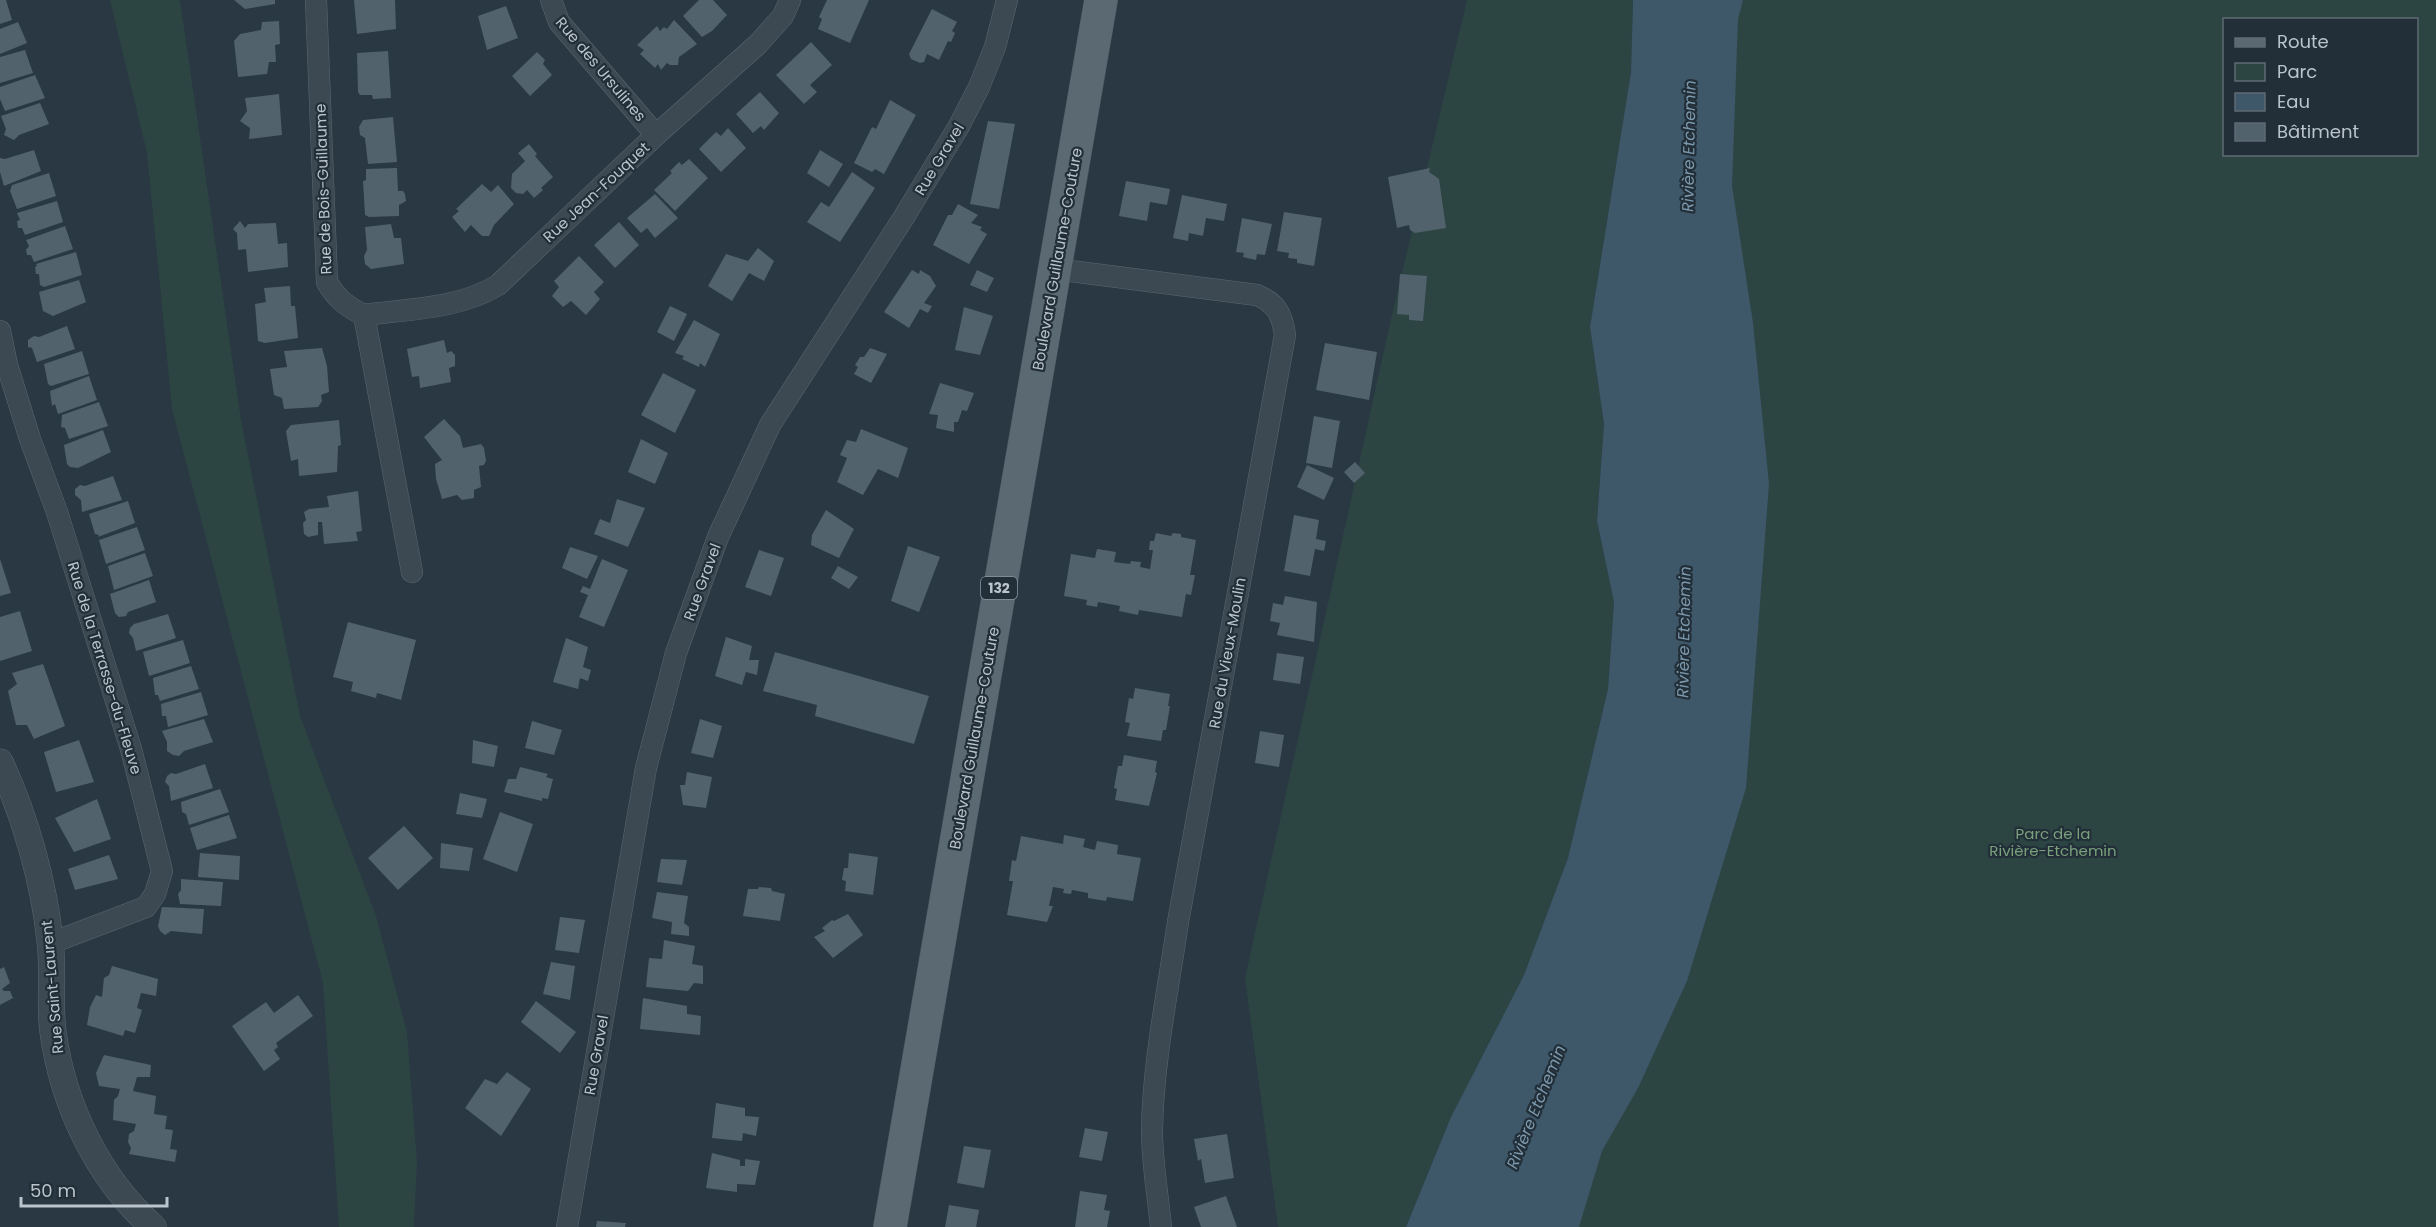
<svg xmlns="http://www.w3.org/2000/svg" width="2436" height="1227" font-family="Poppins,sans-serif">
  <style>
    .green { fill: #2c4543; fill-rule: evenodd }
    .water { fill: #3e5769 }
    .building { fill: #52626d }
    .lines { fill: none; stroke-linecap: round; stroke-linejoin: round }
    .minor-casing { stroke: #5b6770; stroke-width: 22 }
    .tertiary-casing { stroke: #5b6770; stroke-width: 27 }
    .primary-casing { stroke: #4a555f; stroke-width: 34 }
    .minor { stroke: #3d4952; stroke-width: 21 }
    .tertiary { stroke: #3d4952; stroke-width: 26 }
    .primary { stroke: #5b6972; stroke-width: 33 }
    .labels { text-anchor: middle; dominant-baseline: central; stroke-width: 4.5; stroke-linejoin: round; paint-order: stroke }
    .shield { fill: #222f38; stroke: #8c97a0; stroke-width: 1.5 }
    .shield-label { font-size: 14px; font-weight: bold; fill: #bac4cc }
    .street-label { font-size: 15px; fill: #bac4cc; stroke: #222f38 }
    .park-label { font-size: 15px; fill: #7aa07c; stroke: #222f38 }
    .water-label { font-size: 16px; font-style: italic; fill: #7d99ad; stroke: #222f38 }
  </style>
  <rect width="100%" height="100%" fill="#293842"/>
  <path class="green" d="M110,0H180L241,420L300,716L376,916L407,1032L417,1162L414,1227H339L323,983L172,409L147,153Z
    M1467,0H1633L1631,72L1590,327L1604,424L1597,521L1614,602L1608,689L1568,858L1524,975L1451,1117L1406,1227H1278L1245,978L1391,319Z
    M1690,0H2436V1227H1497L1683,745ZM2224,20H2416V154H2224Z"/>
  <path class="water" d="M1633,0H1743L1738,19L1732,186L1753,323L1769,484L1746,788L1687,981L1638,1088L1602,1151L1579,1227H1406L1451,1117L1524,975L1568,858L1608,689L1614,602L1597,521L1604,424L1590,327L1631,72Z"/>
  <path class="building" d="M0,0H6L12,20L0,24Z
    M234,0H275V4L245,9Z
    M354,0H395L396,29L357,34Z
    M699,0H713L727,15L712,31L702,37L683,16Z
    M827,0H869L850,43L818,29L822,19L819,17Z
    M506,6L518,38L487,50L478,16Z
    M932,9L957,22L952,31L955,33L951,42L948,41L939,60L927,54L924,62L920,63L911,59L909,54Z
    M674,20L697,44L679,57L678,65H670L667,63L661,70L658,64L655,68L640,54L644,50L637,45L657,26L660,31L664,27L667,29Z
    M279,21L280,44L275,45L276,62H269L267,74L238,77L234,41L240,34L261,30L262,22Z
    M18,22L27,43L0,54V29Z
    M811,42L832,65L810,85L817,92L804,104L776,75Z
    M25,50L33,73L0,83V57Z
    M388,51L391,98L373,99L372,95H360L358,92L357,53Z
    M537,52L545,60L543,64L552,75L530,96L512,76Z
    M35,75L45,98L5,111L0,99V87Z
    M760,92L779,113L764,130L761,126L753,133L736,114Z
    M279,94L282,135L249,139L250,128L240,121L247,111L245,98Z
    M890,100L916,115L884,174L875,169L872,172L854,163L872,127L876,129Z
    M40,103L49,124L19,135L14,140L4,135L6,129L1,116Z
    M393,117L397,162L368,164L365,138L360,135L359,127L363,120Z
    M988,121L1015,124L999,209L970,204Z
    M728,128L746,148L721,172L699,149L716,132L721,136Z
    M529,144L537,154L535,156L553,177L541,188L543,190L534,198L527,190L523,194L516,193L511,188L512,174L525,161L518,153Z
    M34,150L41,171L4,186L0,172V158L5,159Z
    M820,150L843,164L829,187L807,173Z
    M689,159L708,178L675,211L654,190L672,173L670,171L679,162L682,165Z
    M397,168L398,191H403L405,194L406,201L399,205V216L369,217L365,215L363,181L366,180V169Z
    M1430,168L1429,172L1439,179L1446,228L1415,233L1410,230L1409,225L1397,228L1388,177Z
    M852,172L875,188L840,242L807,222L821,202L829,207Z
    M49,173L56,196L17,209L10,191L12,185Z
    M1126,181L1170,189L1167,205L1150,202L1147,221L1119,216Z
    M482,184L491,192L498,185L514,204L494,225L489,236H482L471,225L465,232L452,217L459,211L456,209Z
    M655,194L678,218L655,238L647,228L641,233L627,218Z
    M1182,195L1227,204L1224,221L1206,218L1203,236L1189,233L1188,241L1173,238Z
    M57,201L63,222L25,235L22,228H18L17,221L20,220L17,213Z
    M958,204L978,215L971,223L982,227L980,230L987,234L969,264L933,245L948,215H952Z
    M1284,212L1322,218L1314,266L1297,263V259L1288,258L1289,253L1277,251Z
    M1242,218L1272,224L1265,255L1257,254L1256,260L1243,257L1244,253L1236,252Z
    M240,221L245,228L248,224L276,223L278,244L287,243L288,267L248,272L246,249L238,250L237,233L233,229Z
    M619,222L639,245L615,268L594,245Z
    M391,224L394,238H401L404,264L371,269L365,264L364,256L367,250L365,227Z
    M65,226L73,249L34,262L31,255H27L26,250L29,246L26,240Z
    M758,248L774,261L764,281L749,273L732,301L708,286L726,254L748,261Z
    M76,252L82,275L44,287L40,285L39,274H36L35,267L37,266L36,264Z
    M579,256L604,282L594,292L600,299L586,315L571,301L563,307L552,296L559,287L554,281Z
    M912,270L919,274L920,270L930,276L936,286L924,303L932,306L928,313L920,309L909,328L884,312Z
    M977,270L994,278L987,292L970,285Z
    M1400,274L1427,276L1423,321L1409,320V315L1397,314Z
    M79,280L86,302L53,316L43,311L39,292Z
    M290,286L291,306H295L298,338L265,343L258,341L255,304L266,302L264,288Z
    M670,306L687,314L674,341L657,332Z
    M964,307L993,316L980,355L955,350Z
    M694,320L720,334L705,367L700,363L699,367L682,359L684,356L675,353Z
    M67,326L75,349L37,362L32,348L28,347V340L34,336L39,337Z
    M444,340L447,353L451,351L455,355V366L449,368L451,382L420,388L419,376L412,377L407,349Z
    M1325,343L1377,352L1369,400L1316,390Z
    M322,348L327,366L329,392L321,395L322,401L318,407L284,409L282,398L274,395L270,369L287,367L284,351Z
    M870,348L887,354L871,383L854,374L858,367L855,365L860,357H864Z
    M82,351L89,374L51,386L48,384L44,364Z
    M663,373L696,390L675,433L641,415Z
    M89,376L97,400L58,414L55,404L52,406L50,391Z
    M940,383L974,393L967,411L962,410L958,422H954V432L936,428L938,415L929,414Z
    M99,402L108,426L69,439L65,428L61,427L62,415Z
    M1314,416L1340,421L1332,468L1306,463Z
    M444,419L460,436L463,448L481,444L484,448L486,461L484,465L479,466L481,487L474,490V498L462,500L457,495L442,499L436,479L435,464L442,460L424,437Z
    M339,420L341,445L338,446L337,472L299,476L298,459L291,461L286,431L291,425Z
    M861,429L908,448L898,478L878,469L863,495L837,482L847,458L840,455L847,440L856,442Z
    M103,430L111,452L78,468L70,467L67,464L64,445Z
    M641,439L668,453L655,484L628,472Z
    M1355,462L1365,473L1354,483L1344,472Z
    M1307,465L1334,478L1324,500L1297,487Z
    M113,476L122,500L82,512L81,500L75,495V489L80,485L85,486Z
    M358,491L362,531L356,532L358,541L324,544L322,522H318V535L308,537L304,534L303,523L306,520L304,512L309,509L329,507L327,496Z
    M617,499L645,508L628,547L594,534L600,519L610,523Z
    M128,501L135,523L98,537L99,535L95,534L89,514Z
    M826,510L854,529L839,558L811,545L812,535Z
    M1294,515L1319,520L1316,539L1326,541L1324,551L1315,549L1310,576L1284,571Z
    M137,527L145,550L106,564L99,540Z
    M1156,533L1171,536L1173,533L1181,534V537L1196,540L1190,575H1195L1191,595L1186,594L1182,617L1139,610L1138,615L1119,611L1120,606L1098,602L1097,607L1086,605L1087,600L1064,596L1071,554L1095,558L1097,549L1116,552L1114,562L1130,564L1131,561L1141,562L1140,567L1150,569L1153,550H1149L1150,541H1154Z
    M908,546L940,557L919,612L891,601Z
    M570,547L598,556L587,579L562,568Z
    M759,550L784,558L771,596L745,587Z
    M145,553L153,576L114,590L108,566Z
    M0,559L11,593L0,596Z
    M602,559L628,570L604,627L579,617L588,595L580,592L583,586L590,589Z
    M838,566L858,577L849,589L831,578Z
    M149,580L156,602L128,612L126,616L119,617L115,613L110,594Z
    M1285,596L1317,602L1314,642L1277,635L1280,623L1270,621L1273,603L1283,605Z
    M20,611L32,651L0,661V617Z
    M168,614L176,638L136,651L133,638L129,633L130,628L134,624Z
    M348,622L416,640L401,700L377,693L376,698L351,691L353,682L333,677Z
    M726,637L752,646L749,660H759L757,675L746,672L742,685L715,676Z
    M566,638L588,647L583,667L591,670L588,681L580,678L578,689L553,682Z
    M183,640L190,663L149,676L143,652Z
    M775,652L929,696L914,744L815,716L817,705L763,691Z
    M1277,653L1304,657L1300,684L1273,680Z
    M43,664L65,726L34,739L27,725H16L8,691L17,684L12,673Z
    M191,666L199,689L160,701L158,695H155L153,678Z
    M1135,688L1170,694L1168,706H1170L1166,730H1163L1161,741L1127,736L1130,723L1125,722L1129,698L1133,699Z
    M201,692L208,715L168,727L166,716H162L161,704Z
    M204,719L213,742L184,751L179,756L173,755L167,751V742L162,731Z
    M700,719L722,726L713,758L691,753Z
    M532,721L562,730L554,755L525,748Z
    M1260,731L1284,735L1279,767L1255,763Z
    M79,740L94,782L56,792L44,752Z
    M473,740L498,746L494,767L472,763Z
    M1124,755L1157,761L1155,772L1157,773L1149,806L1115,800L1117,789L1114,788L1118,766H1122Z
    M205,764L213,788L171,801L169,786L165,782L167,776L171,773L176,774Z
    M520,767L548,774L546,777L553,779L548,799L542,798V801L504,792L508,779H516Z
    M687,772L712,777L706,808L683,805L680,785H685Z
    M220,789L229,812L189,825L186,814L182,812L181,802Z
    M460,793L487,799L482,818L456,814Z
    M97,799L111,839L74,852L55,818Z
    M500,812L533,824L517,872L483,859Z
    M229,815L237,838L197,850L190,828Z
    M404,826L433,858L398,890L368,858Z
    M1064,835L1085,839L1083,847L1095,850L1097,841L1118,845L1117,854L1141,858L1133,901L1107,897L1106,901L1088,898V893L1072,890L1071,894L1063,893L1064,889L1053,887L1049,906H1053L1047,922L1007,915L1013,881H1009L1012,860L1016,861L1021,836L1063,844Z
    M441,843L473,848L469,871L440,868Z
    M200,853L240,856L239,880L198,877Z
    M849,853L878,857L873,895L845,891L846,881L842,880L844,868H848Z
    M109,855L118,879L75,890L68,869Z
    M661,859L687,860L682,885L657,882Z
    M181,879L223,882L221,906L180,904L178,894L181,890Z
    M759,887L771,888L772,891L785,894L780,921L743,916L748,889H758Z
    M657,892L688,896L684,923L689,927V936L671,934L672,922L652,918Z
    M162,907L204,909L202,934L171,931L165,935L160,931L158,926Z
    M848,914L863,935L833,958L814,937L825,931L822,928L832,920L834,921Z
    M560,917L585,920L579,953L555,950Z
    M664,940L695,946L692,964L703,966V984L694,983L688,991L646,987L649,958L662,959Z
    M551,962L575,966L570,1000L543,994Z
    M112,966L158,979L156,996L141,993L137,1008L142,1010L135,1033L125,1030L123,1036L87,1025L90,1007L96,995L102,997L104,978L109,975Z
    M4,967L10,983L2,989L4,991H10L13,998L0,1005V969Z
    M298,995L313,1016L276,1043L278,1047L274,1050L280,1059L264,1071L232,1026L266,1002L274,1013Z
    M643,998L687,1006V1014L701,1016L700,1035L640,1029Z
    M536,1001L576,1032L560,1053L521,1022Z
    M104,1055L151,1065L150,1077H137L133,1091L156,1096L154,1114L167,1116L165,1129L173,1130L170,1149L177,1150L175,1162L129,1154L131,1148L128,1142L129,1134L134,1131L136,1124L113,1120L114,1100L118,1096L120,1089L99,1086L96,1073Z
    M507,1072L531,1089L501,1136L465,1108L485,1079L497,1084Z
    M716,1103L745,1108V1116L759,1117L756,1136L743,1133L742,1141L712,1138Z
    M1085,1128L1108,1132L1102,1161L1079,1157Z
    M1227,1134L1234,1178L1205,1183L1201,1159L1198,1161L1194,1139Z
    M964,1146L991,1150L984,1188L957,1183Z
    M712,1153L740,1160V1166H745V1159L760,1161L755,1185L737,1184V1192L706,1188Z
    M1080,1191L1107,1195L1104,1210L1110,1211L1107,1227H1075Z
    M1226,1196L1237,1227H1201L1194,1207Z
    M949,1205L979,1210L976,1227H945Z
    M597,1221L626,1223L625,1227H596Z"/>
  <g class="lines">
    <defs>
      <path id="minor" d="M316,0L327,282C336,298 347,307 364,315L412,572
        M551,0L559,22L656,135
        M1055,269L1257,295C1277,304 1282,314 1285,335L1178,922C1168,991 1153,1061 1152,1131C1152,1163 1158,1195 1161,1227
        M364,315C409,309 459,309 498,285L656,135L758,44L783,16L790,0
        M0,331L7,365L30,439L57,512L131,749L162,871L155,894L146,907L51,943
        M567,1227L646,768L676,653L718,537L770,425L904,217L959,126L979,87L995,47L1007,0"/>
      <path id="tertiary" d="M0,762C25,816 44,882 50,941C54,971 49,1002 53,1032C63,1105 98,1178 153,1227"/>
      <path id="primary" d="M890,1227L1101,0"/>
    </defs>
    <use href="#minor" class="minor-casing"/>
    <use href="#tertiary" class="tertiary-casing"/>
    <use href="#primary" class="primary-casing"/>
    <use href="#minor" class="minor"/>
    <use href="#tertiary" class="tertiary"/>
    <use href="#primary" class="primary"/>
  </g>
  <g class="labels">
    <rect class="shield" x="981" y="577" width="36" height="22" rx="4.5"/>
    <g class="shield-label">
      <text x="999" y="588">132</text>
    </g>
    <g class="street-label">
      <text transform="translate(601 69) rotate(50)">Rue des Ursulines</text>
      <text transform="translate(939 159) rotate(-59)">Rue Gravel</text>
      <text transform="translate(323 189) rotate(-92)">Rue de Bois-Guillaume</text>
      <text transform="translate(596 192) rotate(-43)">Rue Jean-Fouquet</text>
      <text transform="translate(1057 259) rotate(-80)">Boulevard Guillaume-Couture</text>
      <text transform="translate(702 582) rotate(-70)">Rue Gravel</text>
      <text transform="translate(1227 653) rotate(-80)">Rue du Vieux-Moulin</text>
      <text transform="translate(105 668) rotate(73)">Rue de la Terrasse-du-Fleuve</text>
      <text transform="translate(974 738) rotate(-80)">Boulevard Guillaume-Couture</text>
      <text transform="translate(52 987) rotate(-95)">Rue Saint-Laurent</text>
      <text transform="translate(596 1055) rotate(-80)">Rue Gravel</text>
    </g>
    <g class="park-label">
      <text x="2053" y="833">Parc de la<tspan x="2053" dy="17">Rivière-Etchemin</tspan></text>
    </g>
    <g class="water-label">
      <text transform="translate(1689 146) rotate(-89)">Rivière Etchemin</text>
      <text transform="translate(1684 632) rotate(-89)">Rivière Etchemin</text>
      <text transform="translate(1536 1107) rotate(-68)">Rivière Etchemin</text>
    </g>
  </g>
  <rect x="2223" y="18" width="195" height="138" fill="#222f38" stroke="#5f6b73" stroke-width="1.5"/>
  <rect x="2235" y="38" width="30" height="9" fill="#5b6972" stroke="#5f6b73" stroke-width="1.5"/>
  <text x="2277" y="48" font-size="18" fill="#bac4cc">Route</text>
  <rect x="2235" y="63" width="30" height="18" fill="#2c4543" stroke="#5f6b73" stroke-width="1.5"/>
  <text x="2277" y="78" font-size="18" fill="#bac4cc">Parc</text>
  <rect x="2235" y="93" width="30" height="18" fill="#3e5769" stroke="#5f6b73" stroke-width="1.5"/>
  <text x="2277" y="108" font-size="18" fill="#bac4cc">Eau</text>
  <rect x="2235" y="123" width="30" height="18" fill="#52626d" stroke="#5f6b73" stroke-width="1.5"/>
  <text x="2277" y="138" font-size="18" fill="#bac4cc">Bâtiment</text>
  <path d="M21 1197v9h146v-9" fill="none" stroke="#bac4cc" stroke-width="3"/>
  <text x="30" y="1197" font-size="18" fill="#bac4cc" stroke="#222f38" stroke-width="4.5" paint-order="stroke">50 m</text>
</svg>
